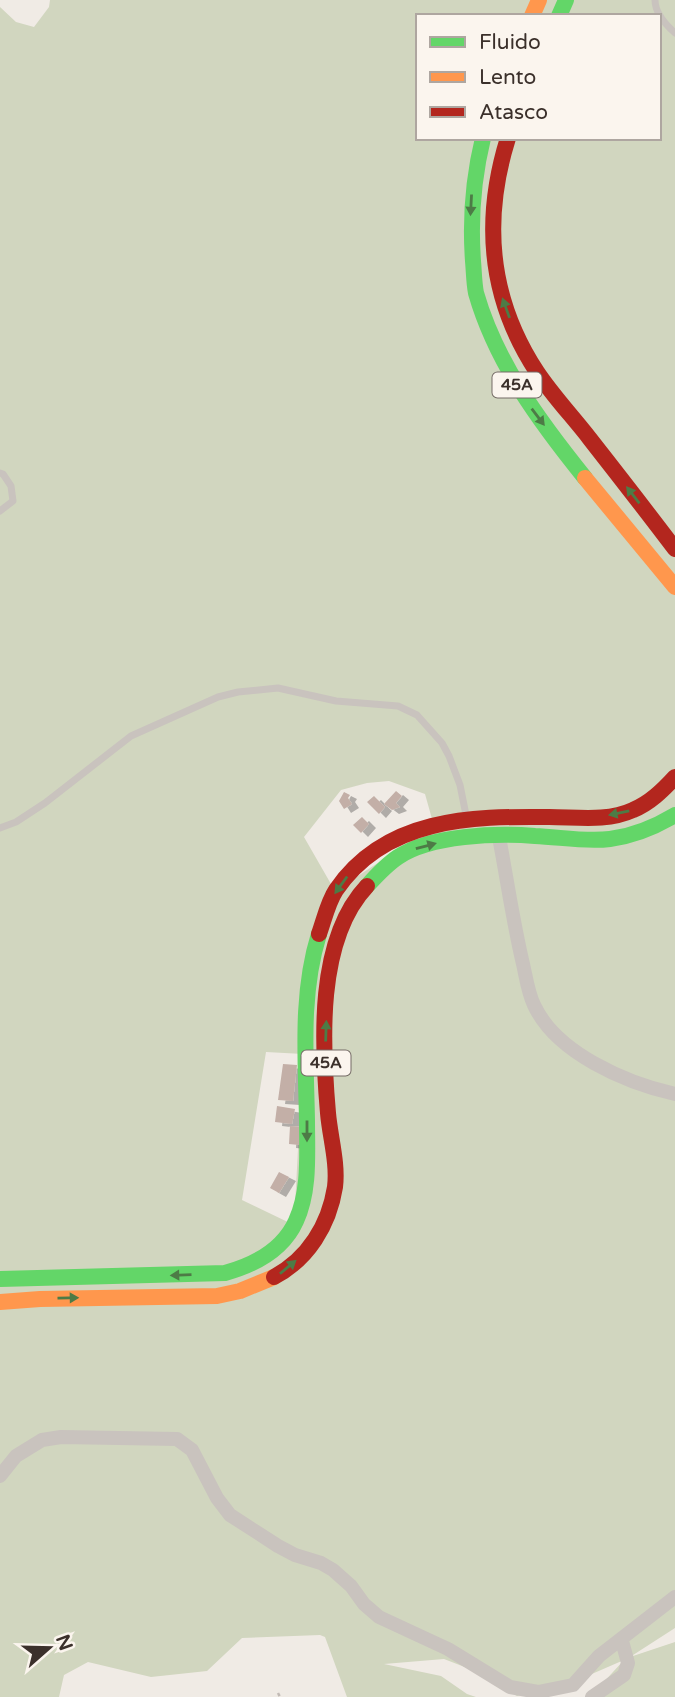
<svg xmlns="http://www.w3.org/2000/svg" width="675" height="1697" font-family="'Varela Round',sans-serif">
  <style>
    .green { fill: #d1d6bf; fill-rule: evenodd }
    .building { fill: #c3afa7; filter: url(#shadow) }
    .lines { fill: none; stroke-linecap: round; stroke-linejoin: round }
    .path { stroke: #c2bbb6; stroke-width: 2.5; stroke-dasharray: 3.5 3.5; stroke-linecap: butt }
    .lane { stroke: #c9c3be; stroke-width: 7 }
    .street { stroke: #c9c3be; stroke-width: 14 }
    .fast { stroke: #63d668; stroke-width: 16 }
    .slow { stroke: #ff974d; stroke-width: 16 }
    .jam { stroke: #b3261e; stroke-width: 16 }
    .oneway { fill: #4d7b46 }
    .labels { text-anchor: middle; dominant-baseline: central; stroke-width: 6; stroke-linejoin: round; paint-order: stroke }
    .shield { fill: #fbf5ee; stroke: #756b66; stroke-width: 2 }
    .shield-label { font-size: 16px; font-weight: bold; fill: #3b302b }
  </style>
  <defs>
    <filter id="shadow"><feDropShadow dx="7" dy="4" stdDeviation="0" flood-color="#0004"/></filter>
  </defs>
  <rect width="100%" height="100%" fill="#f0ebe5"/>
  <path class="green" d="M50,0H675V1628L630,1657L675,1642V1697H590L624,1660L578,1680L517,1696L475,1671L444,1659L384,1664L441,1676L467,1694L476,1697H347L325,1637L320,1635L242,1638L207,1671L151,1677L88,1662L64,1675L59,1697H0V7L16,22L34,27L49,7ZM418,16H659V138H418ZM389,781L425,794L434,826L335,891L304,837L341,790L367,783ZM266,1052L303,1054L294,1225L242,1200Z"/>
  <path class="building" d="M396,791L402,796L396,803L400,807L392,810L384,804Z
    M344,792L350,795L348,798L352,804L344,809L339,801Z
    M374,796L385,807L379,814L367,802Z
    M362,817L369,824L361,833L353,825Z
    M283,1064L297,1065L293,1101L278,1100Z
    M277,1106L295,1109L292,1124L275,1122Z
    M290,1126L300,1127L299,1145L289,1144Z
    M279,1172L289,1177L279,1193L270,1188Z"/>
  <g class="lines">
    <path class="path" d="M278,1693L280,1697"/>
    <path class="lane" d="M655,0C655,13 666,25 675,33
      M0,473L3,474L11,486L13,501L0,511
      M0,828L16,822L45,803L131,736L218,697L238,692L278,688L336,701L398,706L417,715L442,743L449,756L460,785L466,815"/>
    <path class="street" d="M499,837C507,879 513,922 523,964C526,977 528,993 534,1005C556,1053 626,1083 675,1094
      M0,1476L16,1456L42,1440L61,1437L177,1439L192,1450L217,1498L230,1515L278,1546L295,1555L321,1563L333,1570L351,1586L364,1604L379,1617L448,1649L510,1687L538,1692L573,1685L599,1656L675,1597
      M592,1697L624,1675L628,1663L622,1641"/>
    <path class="fast" d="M559,16L566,0
      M483,138C473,179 470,219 473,261C474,272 474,283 476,293C496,363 540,422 585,478
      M367,886C376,876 386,865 398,857C431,835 496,833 535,836C560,837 585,842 610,839C633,836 655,827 675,815
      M0,1279L225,1273C254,1265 283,1250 296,1221C310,1191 307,1153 307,1121C306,1059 300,995 319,934"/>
    <path class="slow" d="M532,16L539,0
      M585,478L675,587
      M0,1302L40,1299L217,1296L240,1291L274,1277"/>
    <path class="jam" d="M508,138C482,221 489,299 537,372C553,396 573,417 590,439C619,476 647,512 675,549
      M319,934C324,920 328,902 336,890C385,818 471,816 549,817C577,817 607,822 633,810C650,803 663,790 675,777
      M274,1277C308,1259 329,1225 335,1187C338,1163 330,1137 328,1113C322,1044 316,940 367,886"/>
  </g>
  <defs><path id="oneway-solid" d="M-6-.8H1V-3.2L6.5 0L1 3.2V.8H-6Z" transform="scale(1.75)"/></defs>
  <g class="oneway">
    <use href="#oneway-solid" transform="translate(471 205) rotate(93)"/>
    <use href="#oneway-solid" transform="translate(506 308) rotate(-110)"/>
    <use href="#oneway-solid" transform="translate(538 417) rotate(53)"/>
    <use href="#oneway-solid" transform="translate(633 495) rotate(-128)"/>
    <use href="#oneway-solid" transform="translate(619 813) rotate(168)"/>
    <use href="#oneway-solid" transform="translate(426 846) rotate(-15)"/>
    <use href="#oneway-solid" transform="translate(341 885) rotate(126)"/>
    <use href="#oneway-solid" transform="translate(326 1031) rotate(-88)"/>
    <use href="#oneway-solid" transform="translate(307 1131) rotate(90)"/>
    <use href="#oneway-solid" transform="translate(288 1267) rotate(-40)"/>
    <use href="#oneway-solid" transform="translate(181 1275) rotate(178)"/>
    <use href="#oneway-solid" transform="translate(68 1298) rotate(-1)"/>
  </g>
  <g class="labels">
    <g class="shield">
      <rect x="492.5" y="372.5" width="49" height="25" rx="5"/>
      <rect x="301.5" y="1050.5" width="49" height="25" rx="5"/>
    </g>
    <g class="shield-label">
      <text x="517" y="385">45A</text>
      <text x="326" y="1063">45A</text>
    </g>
  </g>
  <rect x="416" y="14" width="245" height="126" fill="#fbf5ee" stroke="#aea6a0" stroke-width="2"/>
  <rect x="430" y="37" width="35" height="10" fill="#63d668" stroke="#aea6a0" stroke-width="2"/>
  <text x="479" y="49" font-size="21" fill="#3b302b">Fluido</text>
  <rect x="430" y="72" width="35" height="10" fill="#ff974d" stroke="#aea6a0" stroke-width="2"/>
  <text x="479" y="84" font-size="21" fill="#3b302b">Lento</text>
  <rect x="430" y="107" width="35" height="10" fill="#b3261e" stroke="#aea6a0" stroke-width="2"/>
  <text x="479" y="119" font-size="21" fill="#3b302b">Atasco</text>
  <g transform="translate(49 1648) rotate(70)" stroke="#fbf5ee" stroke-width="5" paint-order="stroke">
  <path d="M0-5L12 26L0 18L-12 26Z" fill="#3b302b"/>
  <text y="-10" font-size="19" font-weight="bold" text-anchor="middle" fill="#3b302b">N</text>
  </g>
</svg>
